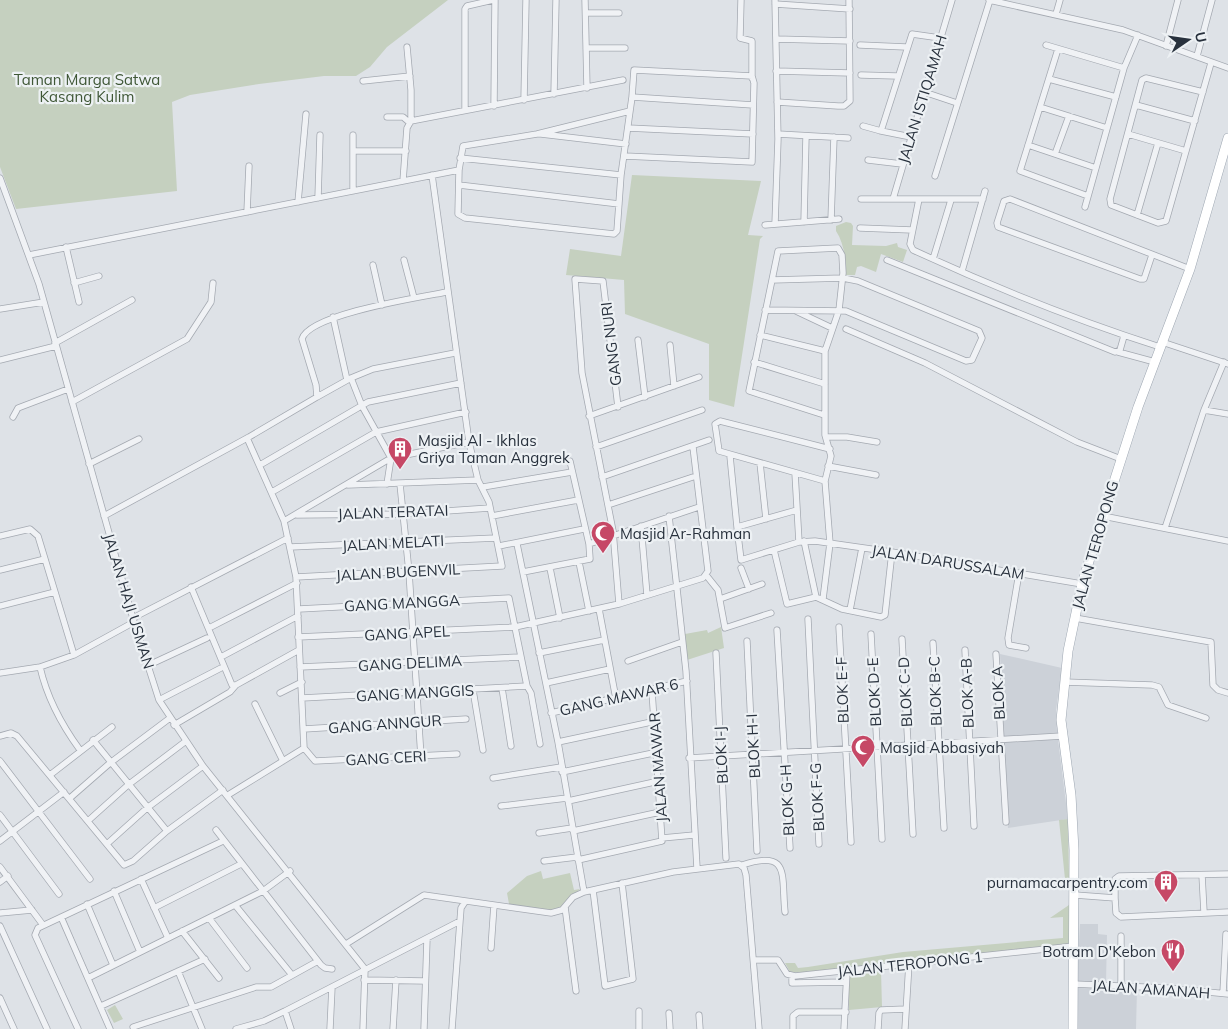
<svg xmlns="http://www.w3.org/2000/svg" width="1228" height="1029" font-family="Mulish,sans-serif">
  <style>
    .built { fill: #ccd1d8 }
    .green { fill: #c5d0bf }
    .lines { fill: none; stroke-linecap: round; stroke-linejoin: round }
    .street-casing { stroke: #a4a9b1; stroke-width: 7 }
    .primary-casing { stroke: #9ea7b2; stroke-width: 10 }
    .street { stroke: #f0f2f5; stroke-width: 5.5 }
    .primary { stroke: #fff; stroke-width: 9 }
    .labels { text-anchor: middle; dominant-baseline: central; stroke-width: 4.5; stroke-linejoin: round; paint-order: stroke }
    .park-label { font-size: 15px; fill: #3f5736; stroke: #edf1f4 }
    .street-label { font-size: 15px; fill: #28313d; stroke: #edf1f4 }
    .poi-label { font-size: 15px; fill: #28313d; stroke: #edf1f4; text-anchor: start }
  </style>
  <rect width="100%" height="100%" fill="#dee2e7"/>
  <path class="built" d="M1000,654L1062,668L1056,710L1057,732L1068,819L1008,828Z
    M1080,924H1098V934L1107,935L1106,983H1077Z
    M1076,988L1137,989L1136,1029H1075Z"/>
  <path class="green" d="M0,0H448L387,47L370,67L356,76H324L259,84L190,95L172,102L177,191L16,209L0,167Z
    M632,175L761,181L748,235L763,236L760,239L734,407L709,400V344L625,314L624,280L566,275L570,249L621,256Z
    M846,222L851,223L853,226L852,245L886,246L897,243L898,247L907,250L903,262L881,254L876,272L861,266L857,267L855,275H846C846,260 844,243 836,231V226Z
    M721,627L724,648L687,660L685,634L707,630L708,633Z
    M1068,819L1069,879H1065L1059,820Z
    M541,871L543,879L570,873L574,890L580,889L561,909L552,911L509,904L507,893L527,876Z
    M1069,905V945L809,973L790,972L785,963H795L798,968L808,967L903,952L1063,938V917L1050,918Z
    M878,971H881L882,1007L849,1010L848,975Z
    M115,1005L123,1019L114,1023L107,1010Z"/>
  <g class="lines">
    <defs>
      <path id="street" d="M585,0L587,88
        M741,0L740,38L752,41V78
        M989,0L1123,30L1228,68
        M775,4L850,9
        M586,13H619
        M1056,14L1060,0
        M776,39L850,41
        M860,45L906,47
        M1046,45L1124,68
        M1166,46L1178,0
        M407,47L411,90V121
        M586,48H625
        M1058,49L1020,171L1088,196
        M1197,56L1212,0
        M776,71L850,73
        M861,75L897,76
        M1049,79L1116,97
        M363,81L410,76
        M924,92L957,103
        M1203,92L1146,78L1142,80L1110,199L1111,205L1158,223L1166,221L1211,63
        M554,94L556,0
        M632,97L753,105
        M524,100L526,0
        M777,102L838,106H844L850,101L849,0
        M1136,105L1195,121
        M494,106L495,0
        M1040,107L1107,128
        M465,109V9L467,6L493,0
        M387,117H403L410,123
        M863,126L881,131
        M628,128L753,134
        M541,134L626,144
        M778,134L848,138
        M1128,134L1186,151
        M911,137L881,131L912,34L940,38
        M1028,145L1096,168
        M353,151V135
        M1055,154L1069,116
        M625,156L752,162L754,83L752,76L634,70L632,97L621,175L617,231L614,234L465,218L458,214L459,170L463,146L537,134L630,111
        M460,158L621,175
        M868,160L902,164
        M935,176L990,0
        M0,178L39,284L134,622L159,700L203,766L365,969
        M403,181L407,128L411,121L623,80
        M459,185L619,204
        M353,191V151H406
        M318,198L320,135
        M861,199H983
        M893,199L952,0
        M919,199L910,244L913,250C993,287 1076,320 1160,347
        M298,202L306,114
        M1085,207L1124,68L1138,35
        M247,212L249,166
        M1137,215L1158,143
        M831,220L834,137
        M804,222L806,136
        M775,224L778,139L775,0
        M765,225L839,219
        M860,228L912,230
        M66,247L79,302
        M29,255L459,170
        M1152,255L1144,279H1140L998,227L997,223L1004,201L1010,199L1190,269
        M933,259L951,200
        M404,260L414,298
        M887,260L1115,352L1120,350L1124,336
        M373,265L382,305
        M962,271L985,191
        M74,283L99,276
        M0,309L44,302
        M765,310L846,311L966,361L972,360L982,338L979,331L858,281L843,278L772,280
        M796,311L832,328
        M333,317L347,380
        M846,329L925,363L1077,442L1121,459
        M760,335L825,351
        M638,340L645,397
        M1162,342L1228,364
        M55,343L132,300
        M670,345L674,386
        M1118,352L1155,362
        M0,360L56,346
        M754,362L825,384
        M1224,362L1204,410L1228,414
        M351,378L362,406L391,458L387,484
        M317,397L351,378L373,369L455,353
        M72,402L187,339L211,302L213,283
        M618,407L603,281L575,279L582,373L613,531L619,604
        M589,416L699,377
        M13,417L18,408L68,389
        M826,437H847L877,442
        M247,438L284,521L296,577L304,748L315,761L457,754
        M596,447L702,410
        M730,456L737,527L797,510
        M760,463L766,519
        M89,464L139,439
        M260,465L368,402L461,383
        M828,466L876,475
        M795,473L799,542L815,541L892,552L1082,584
        M602,477L709,440
        M825,481L719,451L715,424L720,421L830,449
        M400,484L409,572L421,757
        M348,485L478,480
        M483,487L572,472
        M272,492L376,432L466,412
        M608,505L696,476
        M297,515L402,514L490,508
        M104,516L249,437L317,397L316,385L302,339C309,314 421,297 447,292
        M492,516L578,500
        M669,516L686,671L697,868
        M1103,516L1228,541
        M284,521L391,458L469,442
        M641,526L647,595
        M737,527L741,560L799,542
        M1165,528L1204,410
        M0,536L30,529L38,536L55,592
        M804,541L816,597L842,609L881,617L885,615L892,552
        M517,544L558,742L584,892
        M589,544L699,507
        M499,546L584,529
        M290,547L496,538
        M774,550L787,604L816,597
        M579,562L589,611
        M550,568L560,618
        M741,568L749,589
        M0,570L45,559
        M523,572L590,559L589,544L570,461
        M1019,573L1008,638L1009,645L1026,648
        M706,575L718,590L725,628L771,613
        M296,577L502,566L489,502L478,480L469,442L432,175
        M191,587L232,685H236L299,650
        M720,599L762,584
        M823,599L830,543L825,481L831,456L825,435V351L839,310L843,273L842,255L838,248L778,251L749,391L824,415
        M0,606L55,592L74,655
        M299,609L509,598L527,686L531,693L540,744
        M599,609L616,699
        M850,610L862,548
        M133,618L288,538
        M1075,618L1211,642L1213,685L1218,690L1228,693
        M808,619L819,844
        M839,627L851,842
        M209,628L297,583
        M777,630L790,848
        M871,634L882,839
        M298,637L515,627L619,604L703,578L708,571L693,447
        M902,639L913,834
        M747,641L757,851
        M933,643L944,828
        M965,650L974,826
        M539,653L604,640
        M716,653L726,858
        M996,654L1006,822
        M221,657L298,616
        M628,661L682,642
        M149,665L207,638
        M40,667C47,698 61,724 80,750
        M300,667L520,657
        M0,673L40,667L74,655L134,622
        M1064,682L1152,685L1159,687L1168,705L1206,718
        M546,683L610,669
        M502,688L511,746
        M473,690L483,750
        M280,693L302,682
        M302,698L527,686
        M159,700L221,668
        M255,704L283,761
        M551,713L687,681
        M174,725L230,692L236,685
        M304,729L466,719
        M0,736L11,733L17,736L124,865L133,861L167,831L223,790
        M93,740L167,831
        M558,742L656,721
        M689,758L1062,736
        M0,761L90,879
        M562,772L658,752
        M50,775L112,727
        M493,778L561,767
        M228,795L304,748
        M70,798L110,763L170,718
        M568,801L659,781
        M501,806L567,798
        M0,815L59,894
        M89,820L128,785L186,741
        M216,830L321,965L325,968L332,969
        M573,831L660,812
        M539,833L572,828
        M662,838L694,835
        M0,841L64,792
        M108,843L147,808L203,766
        M578,860L662,841L652,691
        M544,861L577,857
        M742,865C791,849 781,875 785,912
        M0,867L43,925
        M1202,875L1204,912
        M141,879L168,938
        M0,882L8,876
        M593,890L605,986L633,979L622,883
        M114,891L140,952
        M1075,895L1115,898L1116,913L1121,917L1228,912
        M1115,898V879L1119,876L1228,874
        M87,904L113,965
        M235,905L292,975
        M565,907L576,991
        M154,908L241,864
        M0,913L32,910
        M61,917L110,1029
        M209,918L247,968
        M0,926L47,1029
        M182,931L219,978
        M346,944L424,895L551,913L562,910L573,897L584,892L673,872L739,864L744,868L746,875L759,1029
        M491,948L494,905
        M754,960H778L787,974L795,976L1074,946
        M178,971L202,1029
        M792,976V983L845,982
        M88,978L263,891L290,871
        M364,980L425,981
        M1073,984L1167,988L1228,994
        M1121,986V936
        M1223,993L1226,934
        M0,998L14,1029
        M101,1006L205,959
        M285,1011L291,1029
        M669,1013L670,1029
        M699,1015L700,1029
        M133,1027L256,987H271L318,961
        M78,1029L35,935L38,928L223,841
        M236,1029L264,1021L285,1011L460,921L461,908L465,902
        M330,1029L332,987
        M363,1029L365,969
        M393,1029L396,980
        M424,1029L427,939
        M452,1029L460,921
        M639,1029V1011
        M793,1029V1016L798,1012H846
        M844,1029L847,971
        M878,1029L879,1013L881,1010L906,1009
        M905,1029L909,963"/>
      <path id="primary" d="M1073,1029L1074,850L1071,795L1061,720L1068,651L1082,584L1103,516L1138,407L1190,269L1228,138"/>
    </defs>
    <use href="#street" class="street-casing"/>
    <use href="#primary" class="primary-casing"/>
    <use href="#street" class="street"/>
    <use href="#primary" class="primary"/>
  </g>
  <defs>
    <symbol id="building-pin" viewBox="-11 -11 22 30"><path d="M0 17L-7.5 6A9.5 9.5 0 1 1 7.5 6Z" fill="#c64866" stroke="#edf1f4"/><path d="M-4-6H4V6H1V3H-1V6H-4ZM-2.5-4.3h1.7v1.8h-1.7ZM.8-4.3h1.7v1.8H.8ZM-2.5-1h1.7V.8h-1.7ZM.8-1h1.7V.8H.8Z" fill="#fff"/></symbol>
    <symbol id="mosque-pin" viewBox="-11 -11 22 30"><path d="M0 17L-7.5 6A9.5 9.5 0 1 1 7.5 6Z" fill="#c64866" stroke="#edf1f4"/><path d="M3.5-4.9A6 6 0 1 0 3.5 4.9A5 5 0 1 1 3.5-4.9Z" fill="#fff"/></symbol>
    <symbol id="restaurant-pin" viewBox="-11 -11 22 30"><path d="M0 17L-7.5 6A9.5 9.5 0 1 1 7.5 6Z" fill="#c64866" stroke="#edf1f4"/><path d="M-5-6h1v4h1v-4h1v4h1v-4h1v5L-1.5 .5V6h-2V.5L-5-1ZM5-6V6H3V1.5H1.5Q1.5-4 5-6Z" fill="#fff"/></symbol>
  </defs>
  <g fill-rule="evenodd">
    <use href="#building-pin" x="386" y="435" width="28" height="38"/>
    <use href="#mosque-pin" x="589" y="519" width="28" height="38"/>
    <use href="#mosque-pin" x="849" y="733" width="28" height="38"/>
    <use href="#building-pin" x="1152" y="868" width="28" height="38"/>
    <use href="#restaurant-pin" x="1159" y="937" width="28" height="38"/>
  </g>
  <g class="labels">
    <g class="park-label">
      <text x="87" y="79">Taman Marga Satwa<tspan x="87" dy="17">Kasang Kulim</tspan></text>
    </g>
    <g class="street-label">
      <text transform="translate(922 99) rotate(-73)">JALAN ISTIQAMAH</text>
      <text transform="translate(611 344) rotate(-97)">GANG NURI</text>
      <text transform="translate(393 512) rotate(-2)">JALAN TERATAI</text>
      <text transform="translate(393 543) rotate(-3)">JALAN MELATI</text>
      <text transform="translate(1095 545) rotate(-74)">JALAN TEROPONG</text>
      <text transform="translate(948 562) rotate(9)">JALAN DARUSSALAM</text>
      <text transform="translate(398 572) rotate(-3)">JALAN BUGENVIL</text>
      <text transform="translate(129 601) rotate(73)">JALAN HAJI USMAN</text>
      <text transform="translate(402 603) rotate(-3)">GANG MANGGA</text>
      <text transform="translate(407 633) rotate(-3)">GANG APEL</text>
      <text transform="translate(410 663) rotate(-3)">GANG DELIMA</text>
      <text transform="translate(842 690) rotate(-92)">BLOK E-F</text>
      <text transform="translate(935 691) rotate(-92)">BLOK B-C</text>
      <text transform="translate(874 692) rotate(-93)">BLOK D-E</text>
      <text transform="translate(905 692) rotate(-93)">BLOK C-D</text>
      <text transform="translate(415 693) rotate(-3)">GANG MANGGIS</text>
      <text transform="translate(967 693) rotate(-92)">BLOK A-B</text>
      <text transform="translate(998 693) rotate(-93)">BLOK A</text>
      <text transform="translate(619 697) rotate(-13)">GANG MAWAR 6</text>
      <text transform="translate(385 724) rotate(-4)">GANG ANNGUR</text>
      <text transform="translate(753 746) rotate(-93)">BLOK H-I</text>
      <text transform="translate(721 755) rotate(-93)">BLOK I-J</text>
      <text transform="translate(386 758) rotate(-3)">GANG CERI</text>
      <text transform="translate(658 767) rotate(-94)">JALAN MAWAR</text>
      <text transform="translate(817 797) rotate(-93)">BLOK F-G</text>
      <text transform="translate(787 800) rotate(-93)">BLOK G-H</text>
      <text transform="translate(910 964) rotate(-6)">JALAN TEROPONG 1</text>
      <text transform="translate(1151 989) rotate(4)">JALAN AMANAH</text>
    </g>
    <g class="poi-label">
      <text x="418" y="440">Masjid Al - Ikhlas<tspan x="418" dy="17">Griya Taman Anggrek</tspan></text>
      <text x="620" y="533">Masjid Ar-Rahman</text>
      <text x="880" y="747">Masjid Abbasiyah</text>
      <text x="1148" y="882" text-anchor="end">purnamacarpentry.com</text>
      <text x="1156" y="951" text-anchor="end">Botram D'Kebon</text>
    </g>
  </g>
  <g transform="translate(1188 40) rotate(77)" stroke="#edf1f4" stroke-width="4" paint-order="stroke">
  <path d="M0-4L9 19L0 12L-9 19Z" fill="#28313d"/>
  <text y="-8" font-size="14" font-weight="bold" text-anchor="middle" fill="#28313d">U</text>
  </g>
</svg>
